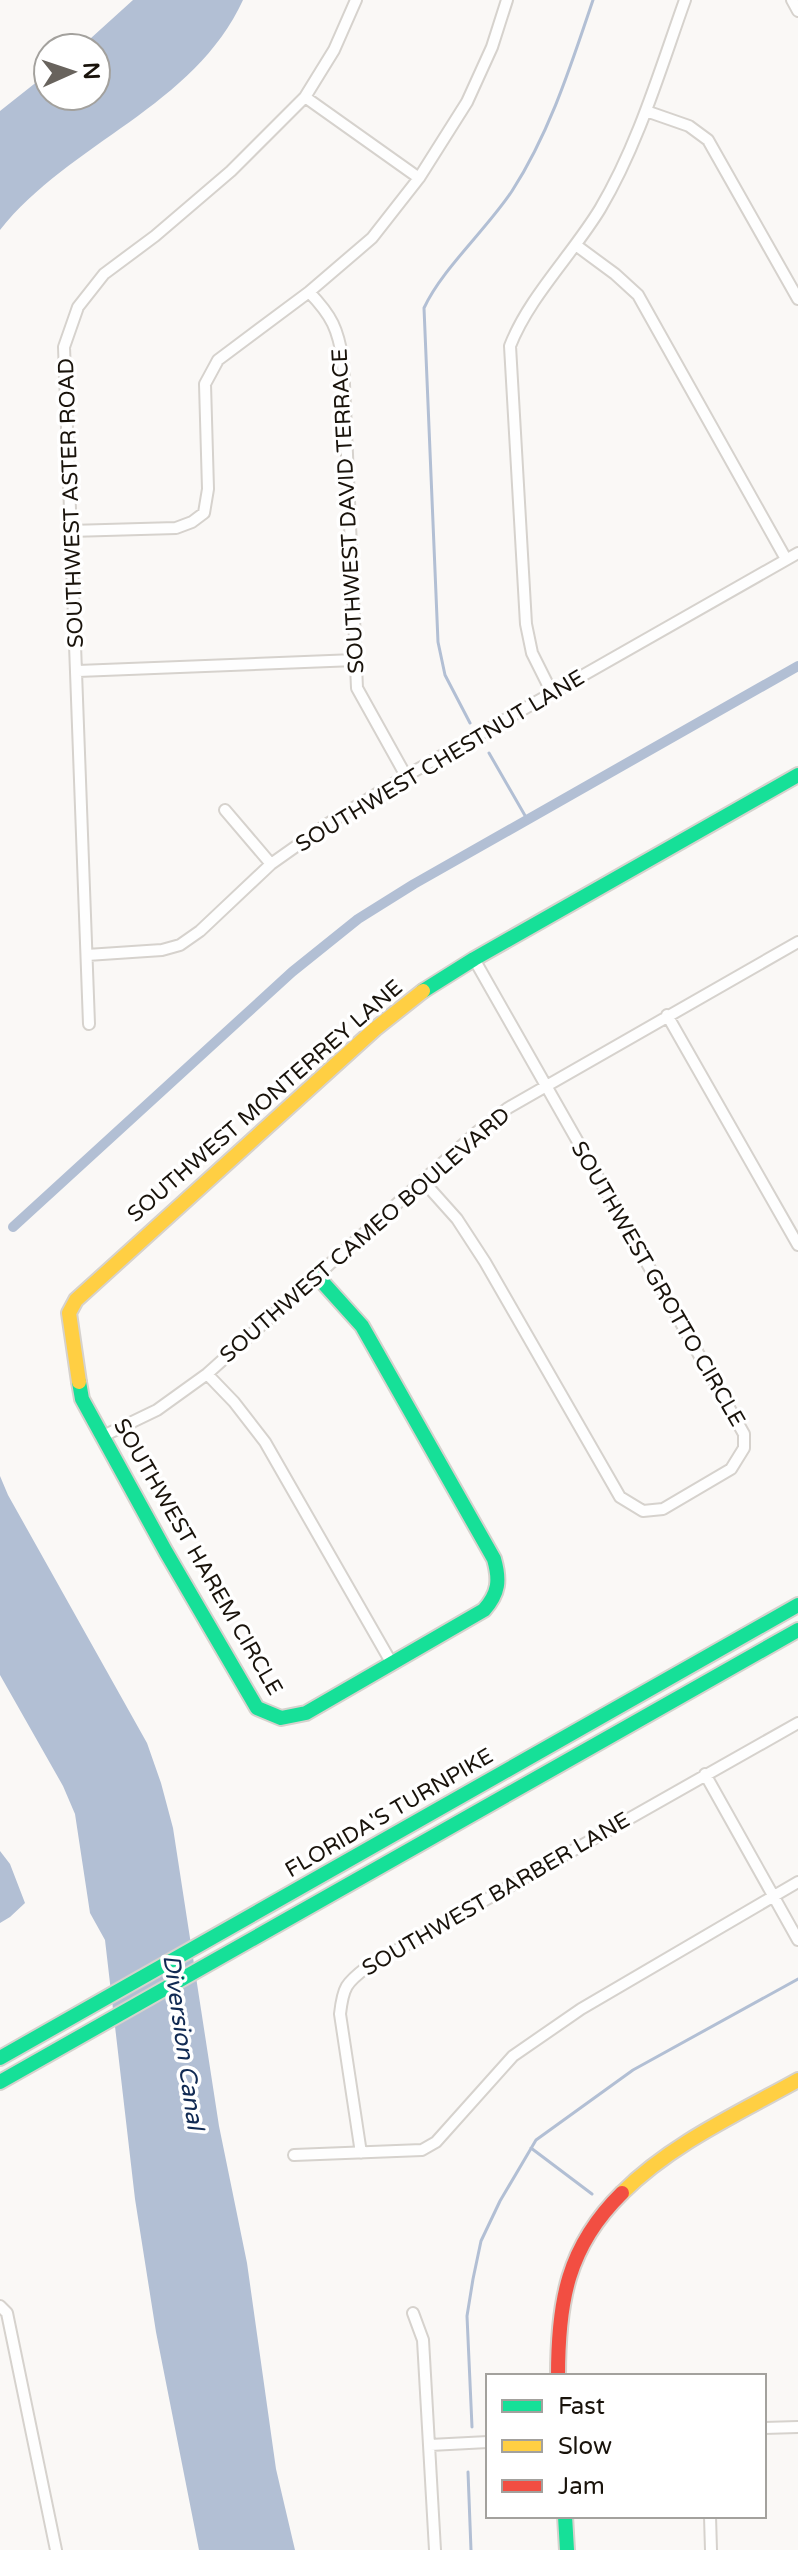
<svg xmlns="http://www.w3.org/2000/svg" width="798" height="2550" font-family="'Varela Round',sans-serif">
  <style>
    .water { fill: #b2bfd4 }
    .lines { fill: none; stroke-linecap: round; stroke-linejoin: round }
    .stream { stroke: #b2bfd4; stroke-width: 3 }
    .canal { stroke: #b2bfd4; stroke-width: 10 }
    .street-casing { stroke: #d6d2cd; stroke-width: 14 }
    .fast-casing { stroke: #d6d2cd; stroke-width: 18 }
    .slow-casing { stroke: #d6d2cd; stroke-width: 18 }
    .jam-casing { stroke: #d6d2cd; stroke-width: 18 }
    .street { stroke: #fefefe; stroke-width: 10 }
    .fast { stroke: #16e098; stroke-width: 14 }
    .slow { stroke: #ffcf43; stroke-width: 14 }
    .jam { stroke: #f24e42; stroke-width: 14 }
    .labels { text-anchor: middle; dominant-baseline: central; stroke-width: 7; stroke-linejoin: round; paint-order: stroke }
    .street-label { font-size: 22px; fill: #19130b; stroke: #fff }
    .water-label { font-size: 24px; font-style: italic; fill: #112a53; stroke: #fff }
  </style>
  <rect width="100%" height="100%" fill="#faf8f6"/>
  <path class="water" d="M133,0H243C194,107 70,142 0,230V111L48,73V96H96V48H80Z
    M0,1476L8,1495L147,1743L161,1783L173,1828L219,2126L247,2263L276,2469L295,2550H199L156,2332L135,2199L105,1940L90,1913L75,1814L63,1786L0,1675Z
    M0,1851L10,1864L25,1903L10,1917L0,1923Z"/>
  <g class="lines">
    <path class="stream" d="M470,723L445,675L438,642L424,308C442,269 487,229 512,191C550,132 571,65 593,0
      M489,753L527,819
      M531,2148L592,2194
      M472,2427L467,2316L473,2279L481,2241L500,2201L536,2140L633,2070L798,1979
      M468,2472L471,2550"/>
    <path class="canal" d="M13,1227L292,972L358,919L414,884L798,666"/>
    <defs>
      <path id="street" d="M792,0L798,11
        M305,97L419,178
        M646,111L689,126L708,140L798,299
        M577,246L615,274L638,295L786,559
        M309,292C332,316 338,329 343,361L357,688L406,776
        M70,531L176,528L192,522L204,513L208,489L205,384L218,360L309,292L372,238L419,178L467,102L492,47L507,0
        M78,671L355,660
        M552,693L532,653L526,624L510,346C529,297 572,255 600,209C638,145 660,70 685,0
        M225,810L271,864
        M87,955L162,950L180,945L200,931L271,864L329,823L406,776L798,553
        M667,1015L798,1245
        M89,1024L64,347L78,307L104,274L155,236L231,171L305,97L334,50L356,0
        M423,1181L457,1219L485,1262L620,1497L643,1511L663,1509L731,1469L744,1448V1434L474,959
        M207,1374L234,1402L265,1442L391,1662
        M101,1437L157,1410L207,1374L477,1132L508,1108L798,942
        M705,1774L798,1940
        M361,2153L340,2014C343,1987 346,1983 367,1967L798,1723
        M294,2155L422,2150L436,2142L513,2056L581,2009L798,1882
        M0,2306L7,2313L56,2550
        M413,2313L423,2340L435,2550
        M764,2428L798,2427
        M430,2445L488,2442
        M710,2516L711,2550"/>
      <path id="fast" d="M423,991L474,959L798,775
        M79,1382L82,1399L166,1552L257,1708L281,1718L306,1713L484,1610C499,1593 500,1580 494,1559L362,1326L317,1276
        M0,2058L798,1605
        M0,2082L798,1630
        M565,2516L567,2550"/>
      <path id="slow" d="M79,1382L69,1313L76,1300L375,1029L423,991
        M622,2193C671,2144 737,2114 798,2080"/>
      <path id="jam" d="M558,2376C558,2302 567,2247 622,2193"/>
    </defs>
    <use href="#street" class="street-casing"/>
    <use href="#fast" class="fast-casing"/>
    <use href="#slow" class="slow-casing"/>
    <use href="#jam" class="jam-casing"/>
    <use href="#street" class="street"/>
    <use href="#fast" class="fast"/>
    <use href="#slow" class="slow"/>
    <use href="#jam" class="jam"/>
  </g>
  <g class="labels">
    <g class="street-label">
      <text transform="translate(71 503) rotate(-92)">SOUTHWEST ASTER ROAD</text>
      <text transform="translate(348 511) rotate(-93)">SOUTHWEST DAVID TERRACE</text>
      <text transform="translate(440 761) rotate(-31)">SOUTHWEST CHESTNUT LANE</text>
      <text transform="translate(265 1101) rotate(-41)">SOUTHWEST MONTERREY LANE</text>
      <text transform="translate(365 1235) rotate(-41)">SOUTHWEST CAMEO BOULEVARD</text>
      <text transform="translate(658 1284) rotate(60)">SOUTHWEST GROTTO CIRCLE</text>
      <text transform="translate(198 1557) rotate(60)">SOUTHWEST HAREM CIRCLE</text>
      <text transform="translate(389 1813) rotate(-30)">FLORIDA'S TURNPIKE</text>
      <text transform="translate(496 1894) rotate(-30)">SOUTHWEST BARBER LANE</text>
    </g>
    <g class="water-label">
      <text transform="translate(183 2042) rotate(82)">Diversion Canal</text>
    </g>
  </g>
  <rect x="486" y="2374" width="280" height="144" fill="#ffffff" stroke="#a3a19d" stroke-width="2"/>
  <rect x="502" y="2400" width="40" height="12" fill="#16e098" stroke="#a3a19d" stroke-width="2"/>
  <text x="558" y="2414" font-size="24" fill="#19130b">Fast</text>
  <rect x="502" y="2440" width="40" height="12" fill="#ffcf43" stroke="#a3a19d" stroke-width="2"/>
  <text x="558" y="2454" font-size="24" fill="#19130b">Slow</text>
  <rect x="502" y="2480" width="40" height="12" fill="#f24e42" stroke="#a3a19d" stroke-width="2"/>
  <text x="558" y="2494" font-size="24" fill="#19130b">Jam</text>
  <g transform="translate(72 72) rotate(87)"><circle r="38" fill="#ffffff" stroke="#a3a19d" stroke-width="2"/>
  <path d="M0-6L14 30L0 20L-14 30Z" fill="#68635d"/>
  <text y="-12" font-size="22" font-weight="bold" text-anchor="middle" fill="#19130b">N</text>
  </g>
</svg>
